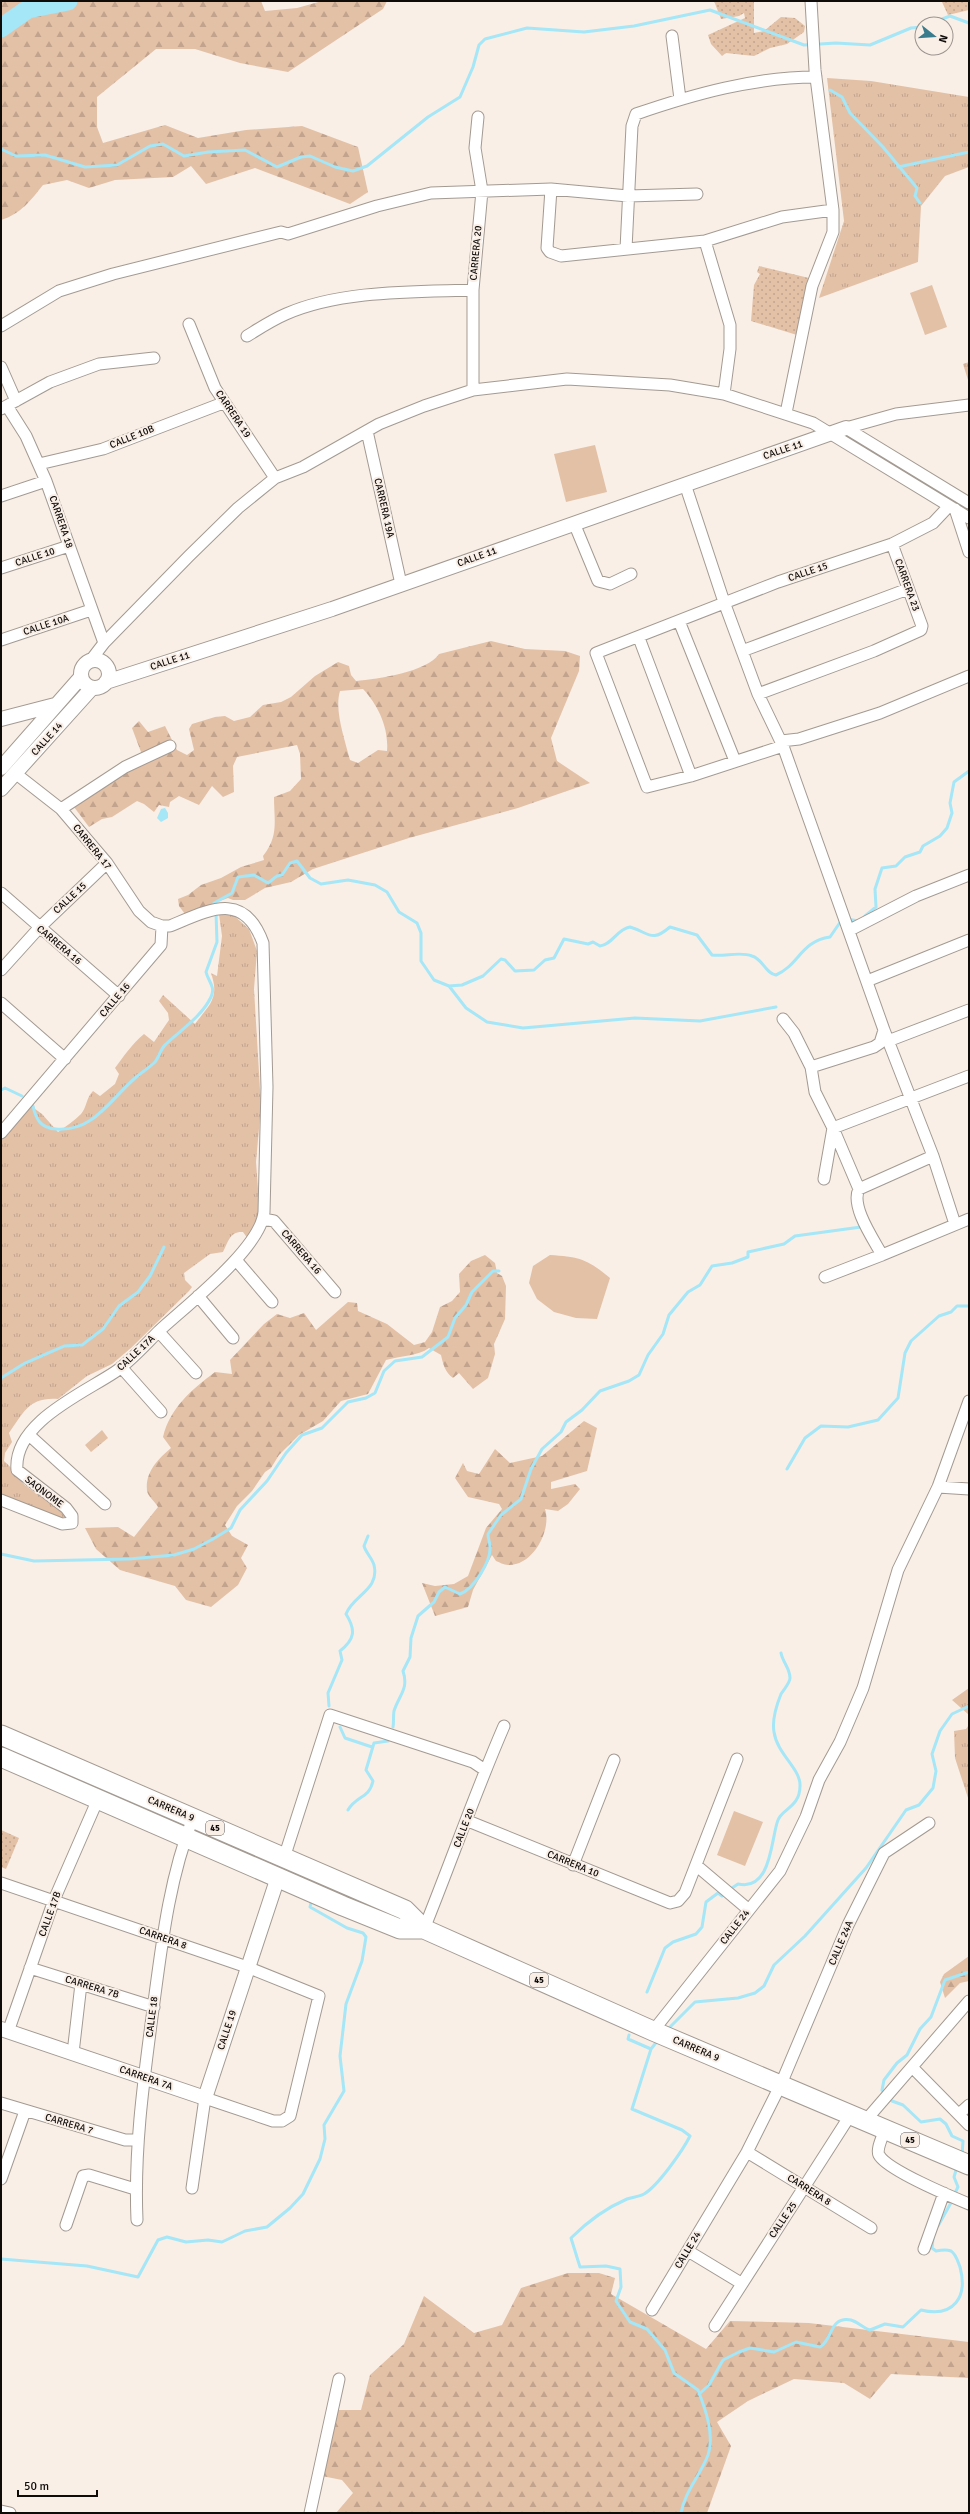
<svg xmlns="http://www.w3.org/2000/svg" width="970" height="2514" font-family="Signika,sans-serif">
  <style>
    .grass { fill: url(#grass-tufts) }
    .forest { fill: url(#forest-firs); fill-rule: evenodd }
    .park { fill: url(#park-dots) }
    .garden { fill: #e3c1a6 }
    .water { fill: #a5e6f7 }
    .lines { fill: none; stroke-linecap: round; stroke-linejoin: round }
    .stream { stroke: #a5e6f7; stroke-width: 3 }
    .river { stroke: #a5e6f7; stroke-width: 19 }
    .minor-casing { stroke: #a39a92; stroke-width: 13 }
    .tertiary-casing { stroke: #a39a92; stroke-width: 16 }
    .trunk-casing { stroke: #a39a92; stroke-width: 21 }
    .minor { stroke: #fff; stroke-width: 11 }
    .tertiary { stroke: #fff; stroke-width: 14 }
    .trunk { stroke: #fff; stroke-width: 19 }
    .labels { text-anchor: middle; dominant-baseline: central; stroke-width: 4; stroke-linejoin: round; paint-order: stroke }
    .shield { fill: #f9efe7; stroke: #544f4c; stroke-width: 1 }
    .shield-label { font-size: 9px; font-weight: bold; fill: #0e0b09 }
    .street-label { font-size: 10px; fill: #0e0b09; stroke: #f9efe7 }
  </style>
  <defs>
    <pattern id="grass-tufts" width="24" height="20" patternUnits="userSpaceOnUse"><rect width="24" height="20" fill="#e3c1a6"/><path d="M3 7l-1-3M5 7V3M7 7l1-3M15 17l-1-3M17 17v-4M19 17l1-3" fill="none" stroke="#c2a48e"/></pattern>
    <pattern id="forest-firs" width="22" height="20" patternUnits="userSpaceOnUse"><rect width="22" height="20" fill="#e3c1a6"/><path d="M5 1l3.5 6h-7zM16 11l3.5 6h-7z" fill="#c2a48e"/></pattern>
    <pattern id="park-dots" width="8" height="8" patternUnits="userSpaceOnUse"><rect width="8" height="8" fill="#e3c1a6"/><path d="M2 2h.1M6 6h.1" fill="none" stroke="#c2a48e" stroke-width="1.8" stroke-linecap="round"/></pattern>
  </defs>
  <rect width="100%" height="100%" fill="#f9efe7"/>
  <path class="grass" d="M827,78L871,81L969,97V167L945,176L921,206L918,262L819,298L844,221Z
    M969,362V380H968L963,364Z
    M231,913L249,929L257,951L254,989L261,1106L256,1162L260,1215L248,1239L243,1232C230,1231 228,1242 223,1252L210,1254L184,1273L185,1280L192,1287L189,1291L131,1348L112,1364L87,1376L58,1399C29,1397 24,1412 9,1433L12,1442L5,1453L4,1461C13,1468 17,1478 26,1486C39,1496 54,1504 68,1513V1522L1,1496V1138L31,1106L42,1114L58,1132C66,1126 74,1121 81,1114C87,1107 86,1098 93,1091L100,1096L115,1084L119,1074L115,1068C124,1056 132,1044 144,1034L154,1042L169,1020L168,1013L159,1001L163,995L195,1024C209,1005 220,999 211,973L217,976L222,936L219,914Z
    M102,1430L108,1438L91,1452L85,1445Z
    M969,1688V1715L952,1700Z
    M969,1725V1801L955,1758L954,1731L966,1729Z"/>
  <path class="forest" d="M2,1H261L265,11L297,8L322,1H387L383,9L288,72L240,63L195,49H156L97,97V127L103,143L165,125L198,138L246,130L302,126L358,147L368,192L350,204L255,168L206,184L191,166L173,177L115,180L89,188L67,180L43,185C31,200 21,214 1,220Z
    M491,641L525,649L565,651L580,656L579,671L551,738L557,761L590,783L518,808L409,838L313,869L291,882L265,888L245,900H233L228,898L185,914L179,906L178,899L188,895L201,885L221,878L241,867L264,860L263,856C279,836 274,821 274,797L290,791L301,779L300,754L297,745L237,757L233,766L234,792L223,797L212,786L199,805L179,796L170,802L169,807L159,805L154,812L144,804L137,801L112,817L102,819L89,827L74,807L79,801L144,760L132,728L139,721L148,732L165,726L177,750L187,755L194,750L189,729L192,724L215,717L225,716L234,721L250,717L263,705L281,702L291,697L315,676L338,662L349,666L351,675L356,681C378,679 427,672 439,654ZM363,689C378,705 389,728 387,751L378,750L358,763L350,760C345,740 334,710 340,691Z
    M485,1255L495,1263L497,1273L502,1276L506,1286L505,1319L494,1344L495,1354L488,1378L473,1389L459,1373L453,1378C445,1372 443,1364 441,1355L429,1348C418,1356 400,1356 386,1360L368,1394L341,1401L323,1421L299,1435L279,1455L271,1468L265,1472L252,1491L237,1506L225,1525L232,1536L248,1545L241,1558L247,1568L238,1585L211,1607L186,1600L175,1586L120,1570L96,1549L85,1528L118,1527L134,1537L158,1507C155,1502 148,1496 147,1491C145,1472 158,1459 171,1448L163,1437C170,1408 191,1390 215,1372L232,1374L230,1360L264,1324L277,1314L290,1318L304,1313L316,1330L348,1302L357,1303L358,1311L387,1324L414,1345L425,1342L432,1332L440,1307L452,1301L460,1292L459,1274L471,1261Z
    M584,1421L597,1428L587,1471L551,1482V1489L575,1484L580,1489L568,1504L558,1511L545,1509C552,1530 533,1566 508,1565C504,1565 499,1562 496,1561L492,1555L473,1590L468,1607L435,1616L422,1583L435,1586L454,1584L468,1576L486,1528L502,1509L499,1504L468,1497L455,1478L463,1463L467,1471L479,1474L495,1449L510,1463L542,1456Z
    M969,1956V1981L960,1983L945,1998L940,1982L944,1974Z
    M568,2273H599L615,2278L611,2294L706,2349L730,2321L809,2323L969,2342V2378L891,2374L870,2399L844,2383L794,2379L748,2401L717,2422L731,2446L707,2513H336L353,2493L342,2480L322,2476L337,2410H361L370,2375L404,2344L424,2296L474,2333L502,2325L521,2288Z"/>
  <path class="park" d="M714,1H754V33L764,31L781,17L795,18L805,26L804,32L787,44L770,48L754,56L726,53L722,56L711,44L708,35L745,18L744,13L739,16L721,19Z
    M969,1V10L948,15L942,2Z
    M759,266L809,278L797,335L751,321L754,285L760,274L757,272Z
    M1,1830L19,1838L6,1869L1,1867Z"/>
  <path class="garden" d="M932,285L947,327L925,335L910,293Z
    M595,445L607,492L566,502L554,454Z
    M550,1255C580,1257 587,1259 610,1278L597,1319L576,1318L554,1312L537,1299L529,1283L533,1266Z
    M734,1811L763,1822L745,1866L717,1855Z"/>
  <path class="water" d="M165,808L168,813V818L161,822L157,818L161,809Z"/>
  <g class="lines">
    <path class="stream" d="M51,1V2
      M929,24L950,16L969,23
      M830,90L842,97L850,113L883,147L917,188L915,196L920,203
      M1,149L16,156L45,155L85,167L117,165L150,146L163,144L184,156L208,152L245,150L277,167L301,157L310,156L335,167L353,171L367,166L428,117L460,97L473,67L479,45L485,39L527,28L584,32L634,26L710,10L804,45L836,43L870,45L911,28L922,27
      M898,167L969,152
      M214,903L232,893L238,877L254,875L268,883L277,876L282,875L290,863L297,861L310,878L321,884L348,880L375,885L387,892L399,912L417,923L421,933V961L434,980L449,986L462,985L483,976L501,959L505,960L515,971L534,970L545,960L554,958L564,939L588,944L593,942L600,946C612,945 617,929 630,927C650,933 651,943 670,927L697,935L712,955C724,957 740,951 752,956C763,959 765,973 776,975C799,965 801,941 830,937L841,921
      M865,916L876,907L875,889L882,868L896,866L905,857L920,852L923,846L940,836L947,828L952,813L950,803L954,782L969,771
      M846,919L859,921
      M449,986L466,1008L487,1022L523,1028L635,1018L700,1021L776,1007
      M1,1090L5,1088L22,1096
      M33,1106C36,1120 41,1128 56,1129C93,1132 109,1101 134,1079C140,1073 148,1069 155,1062C159,1057 161,1048 166,1044C181,1030 202,1016 211,997C216,987 208,981 206,972L217,942L216,913
      M1,1378L25,1363L64,1346L82,1345L103,1329L119,1306L138,1292L150,1276L164,1247
      M787,1469L805,1438L821,1426L848,1427L878,1420L898,1398L905,1353L911,1341L939,1316L951,1312L957,1306H969
      M1,1554L34,1561L129,1559L174,1555L194,1549L213,1539L231,1528L240,1510L267,1481L286,1453L302,1435L322,1428L348,1402L366,1398L375,1393L384,1371L395,1361L422,1357L448,1337L455,1318L466,1305L472,1292L493,1271H499
      M329,1706L328,1693L342,1660L340,1651C355,1639 356,1630 346,1614C353,1595 380,1590 374,1565C372,1558 366,1553 364,1546L368,1536
      M340,1727L345,1738L372,1747
      M393,1727C394,1722 393,1716 394,1711C399,1695 409,1689 403,1671L410,1657L411,1638L418,1616L434,1602L439,1592L445,1587L460,1594C474,1589 491,1561 490,1547C490,1542 488,1539 488,1534L501,1515L521,1499L531,1469L542,1449L561,1432L566,1422L582,1410L600,1391L629,1381L639,1375L648,1355L663,1334L669,1315L688,1292L700,1285L712,1266L732,1263L748,1257V1252L784,1244L795,1236L861,1227
      M348,1810C357,1795 369,1799 373,1781L366,1770L374,1743L388,1741
      M729,1890L738,1884C772,1892 771,1837 778,1820C782,1809 800,1807 800,1786C801,1769 777,1754 774,1732C772,1721 777,1704 781,1694C784,1689 790,1683 790,1678C790,1668 783,1663 781,1653
      M647,1992L665,1948L673,1942L696,1934L702,1927L706,1902L718,1893L722,1896L725,1894
      M667,2030L695,2002L738,1998L755,1993L764,1986L774,1965L805,1936L866,1868L906,1810L919,1805L933,1788L936,1771L932,1754L940,1731L952,1714L969,1706
      M629,2035L628,2039L651,2049
      M658,2040L651,2049L632,2109L682,2130L690,2136C683,2150 658,2186 644,2194C639,2197 632,2197 627,2199C606,2208 587,2222 571,2238L580,2267L606,2266L620,2269L621,2287L616,2301L630,2322L647,2329L665,2350L674,2373L698,2390C705,2408 715,2435 708,2455C700,2476 685,2491 681,2513
      M885,2094L882,2090L884,2080L897,2063L907,2055L920,2029L931,2017L945,1980L969,1972
      M892,2101L903,2105L921,2122L940,2119L946,2124L952,2136L963,2141L962,2156
      M954,2195L958,2187L954,2177L957,2167
      M938,2226L952,2201
      M1,2259L87,2266L138,2277L158,2240L167,2237L186,2242L208,2240L222,2242L245,2231L267,2227L290,2208L303,2194L320,2159L325,2139L324,2125L344,2091L340,2056L346,2004L362,1961L366,1937L363,1933L347,1928L310,1907L311,1903
      M699,2394L709,2385L723,2360L739,2352L750,2348L774,2352L796,2342L820,2347C833,2340 829,2316 851,2320C858,2322 863,2328 870,2330L885,2324L903,2327L921,2310C954,2318 968,2297 960,2267C958,2262 956,2254 951,2251C946,2249 941,2250 936,2251L932,2248L933,2238"/>
    <path class="river" d="M1,28L28,9L68,1"/>
    <defs>
      <path id="minor" d="M672,36L680,99
        M551,189L547,248L550,252L561,256L705,241L782,217L833,210
        M705,241L730,325V349L724,394
        M626,249L632,126L636,114C694,94 755,77 816,77
        M189,324L215,388L275,478
        M1,326L59,291L113,274L281,232L288,234L377,206L431,193L551,189L628,196L697,194
        M247,336C260,328 272,320 286,314C341,290 414,292 473,290
        M1,367L16,401
        M473,390V290L482,191L475,148L478,117
        M7,406L26,436L46,481L104,643
        M1,409L50,382L99,364L154,358
        M786,413L812,286L833,232V210L815,70L811,1
        M846,428L969,503
        M846,428L896,414L969,405
        M367,431L401,584
        M39,464L103,449L223,403
        M685,484L724,602L758,694L783,746L884,1030L933,1156L955,1224
        M1,496L46,481
        M955,509L969,552
        M574,523L598,581L610,584L631,574
        M1,568L69,546
        M679,621L735,761
        M639,638L691,776
        M1,640L91,610
        M742,651L908,589
        M91,660L104,643L189,556L238,508L275,478L303,467L379,424L424,406L473,390L567,379L670,385L724,394L813,423L969,518
        M758,694L874,651L921,630L922,626L892,544
        M781,741L799,739L880,713L969,676
        M783,746L691,776L647,787L596,653L778,582L892,544L933,523L949,506
        M61,809L125,767L170,746
        M1,893L119,996
        M850,930L916,896L969,875
        M1,970L39,928L107,863
        M867,981L969,940
        M1,1003L65,1059
        M783,1019L794,1033L811,1067L874,1047L880,1043L884,1030
        M888,1041L969,1010
        M811,1067L815,1092L833,1128L824,1179
        M1,1133L161,945L162,926
        M859,1189L833,1128L969,1076
        M263,1219L274,1221L335,1292
        M882,1255L969,1219
        M236,1260L272,1302
        M825,1277L882,1255C874,1240 850,1206 859,1189L933,1156
        M198,1296L233,1338
        M159,1332L196,1373
        M121,1367L161,1412
        M29,1435L105,1504
        M938,1487L969,1489
        M1,1500L62,1524L72,1523V1516L66,1508L17,1470C13,1423 82,1394 115,1372C131,1361 145,1345 159,1331C186,1306 261,1248 264,1212L267,1087L263,943C244,890 209,910 170,926H162L151,922L139,911L107,863L61,809L15,773
        M468,1821L670,1903L678,1901L685,1893L737,1759
        M284,1858L330,1715L473,1762L485,1770
        M573,1865L614,1760
        M697,1866L749,1910
        M1,1883L247,1967L319,1996L290,2116L282,2121H273L205,2098L192,2188
        M424,1929C451,1862 475,1793 504,1726
        M30,1968L154,2007
        M653,2031L780,1871L806,1817L819,1780L840,1742L863,1688L898,1570L938,1487L969,1401
        M8,2032L54,1900L98,1799
        M73,2053L81,1984
        M912,2067L969,2125
        M1,2103L125,2140H138
        M959,2114L969,2105
        M866,2120L969,2001
        M885,2129C883,2136 876,2149 879,2155C887,2170 952,2197 969,2204
        M747,2152L871,2228
        M1,2179L25,2111
        M137,2220C134,2152 143,2085 152,2017C161,1951 168,1881 193,1818
        M66,2225L83,2176L89,2175L135,2189
        M924,2249L944,2193
        M688,2251L741,2283
        M652,2310L747,2152L781,2084L848,1925L884,1853L929,1823
        M715,2326L851,2114
        M1,2511L10,2513
        M310,2513L339,2379"/>
      <path id="tertiary" d="M81 674a14 14 0 1 1 28 0a14 14 0 1 1-28 0Z
        M106,682L332,609L846,428
        M1,719L55,705
        M1,768L81,677
        M1,789L92,688
        M1,2029L205,2098L278,1877"/>
      <path id="trunk" d="M1,1735L405,1910L424,1929
        M1,1757L343,1906L400,1929H424L653,2031L969,2165"/>
    </defs>
    <use href="#minor" class="minor-casing"/>
    <use href="#tertiary" class="tertiary-casing"/>
    <use href="#trunk" class="trunk-casing"/>
    <use href="#minor" class="minor"/>
    <use href="#tertiary" class="tertiary"/>
    <use href="#trunk" class="trunk"/>
  </g>
  <g class="labels">
    <g class="shield">
      <rect x="206" y="1821" width="18" height="14" rx="3"/>
      <rect x="530" y="1973" width="18" height="14" rx="3"/>
      <rect x="901" y="2133" width="18" height="14" rx="3"/>
    </g>
    <g class="shield-label">
      <text x="215" y="1828">45</text>
      <text x="539" y="1980">45</text>
      <text x="910" y="2140">45</text>
    </g>
    <g class="street-label">
      <text transform="translate(476 253) rotate(-85)">CARRERA 20</text>
      <text transform="translate(233 414) rotate(56)">CARRERA 19</text>
      <text transform="translate(132 437) rotate(-22)">CALLE 10B</text>
      <text transform="translate(783 450) rotate(-19)">CALLE 11</text>
      <text transform="translate(384 508) rotate(77)">CARRERA 19A</text>
      <text transform="translate(61 522) rotate(71)">CARRERA 18</text>
      <text transform="translate(35 557) rotate(-18)">CALLE 10</text>
      <text transform="translate(477 557) rotate(-20)">CALLE 11</text>
      <text transform="translate(808 572) rotate(-19)">CALLE 15</text>
      <text transform="translate(907 585) rotate(70)">CARRERA 23</text>
      <text transform="translate(46 625) rotate(-18)">CALLE 10A</text>
      <text transform="translate(170 661) rotate(-18)">CALLE 11</text>
      <text transform="translate(47 739) rotate(-48)">CALLE 14</text>
      <text transform="translate(92 847) rotate(51)">CARRERA 17</text>
      <text transform="translate(70 898) rotate(-43)">CALLE 15</text>
      <text transform="translate(59 945) rotate(40)">CARRERA 16</text>
      <text transform="translate(115 1000) rotate(-50)">CALLE 16</text>
      <text transform="translate(301 1252) rotate(49)">CARRERA 16</text>
      <text transform="translate(136 1353) rotate(-43)">CALLE 17A</text>
      <text transform="translate(44 1492) rotate(37)">SAQNOME</text>
      <text transform="translate(171 1809) rotate(23)">CARRERA 9</text>
      <text transform="translate(464 1828) rotate(-69)">CALLE 20</text>
      <text transform="translate(573 1864) rotate(22)">CARRERA 10</text>
      <text transform="translate(50 1914) rotate(-70)">CALLE 17B</text>
      <text transform="translate(735 1927) rotate(-52)">CALLE 24</text>
      <text transform="translate(163 1938) rotate(19)">CARRERA 8</text>
      <text transform="translate(841 1943) rotate(-67)">CALLE 24A</text>
      <text transform="translate(92 1987) rotate(17)">CARRERA 7B</text>
      <text transform="translate(152 2017) rotate(-83)">CALLE 18</text>
      <text transform="translate(227 2030) rotate(-72)">CALLE 19</text>
      <text transform="translate(696 2049) rotate(23)">CARRERA 9</text>
      <text transform="translate(146 2078) rotate(19)">CARRERA 7A</text>
      <text transform="translate(69 2124) rotate(17)">CARRERA 7</text>
      <text transform="translate(809 2190) rotate(32)">CARRERA 8</text>
      <text transform="translate(783 2220) rotate(-56)">CALLE 25</text>
      <text transform="translate(688 2250) rotate(-59)">CALLE 24</text>
    </g>
  </g>
  <rect width="970" height="2514" fill="none" stroke="#0e0b09" stroke-width="4"/>
  <g transform="translate(934 36) rotate(107)"><circle r="19" fill="#f9efe7" stroke="#9b948e"/>
  <path d="M0-3L7 15L0 10L-7 15Z" fill="#397c8d"/>
  <text y="-6" font-size="11" font-weight="bold" text-anchor="middle" fill="#0e0b09">N</text>
  </g>
  <path d="M18 2490v6h79v-6" fill="none" stroke="#0e0b09" stroke-width="2"/>
  <text x="24" y="2490" font-size="12" fill="#0e0b09" stroke="#f9efe7" stroke-width="3" paint-order="stroke">50 m</text>
</svg>
